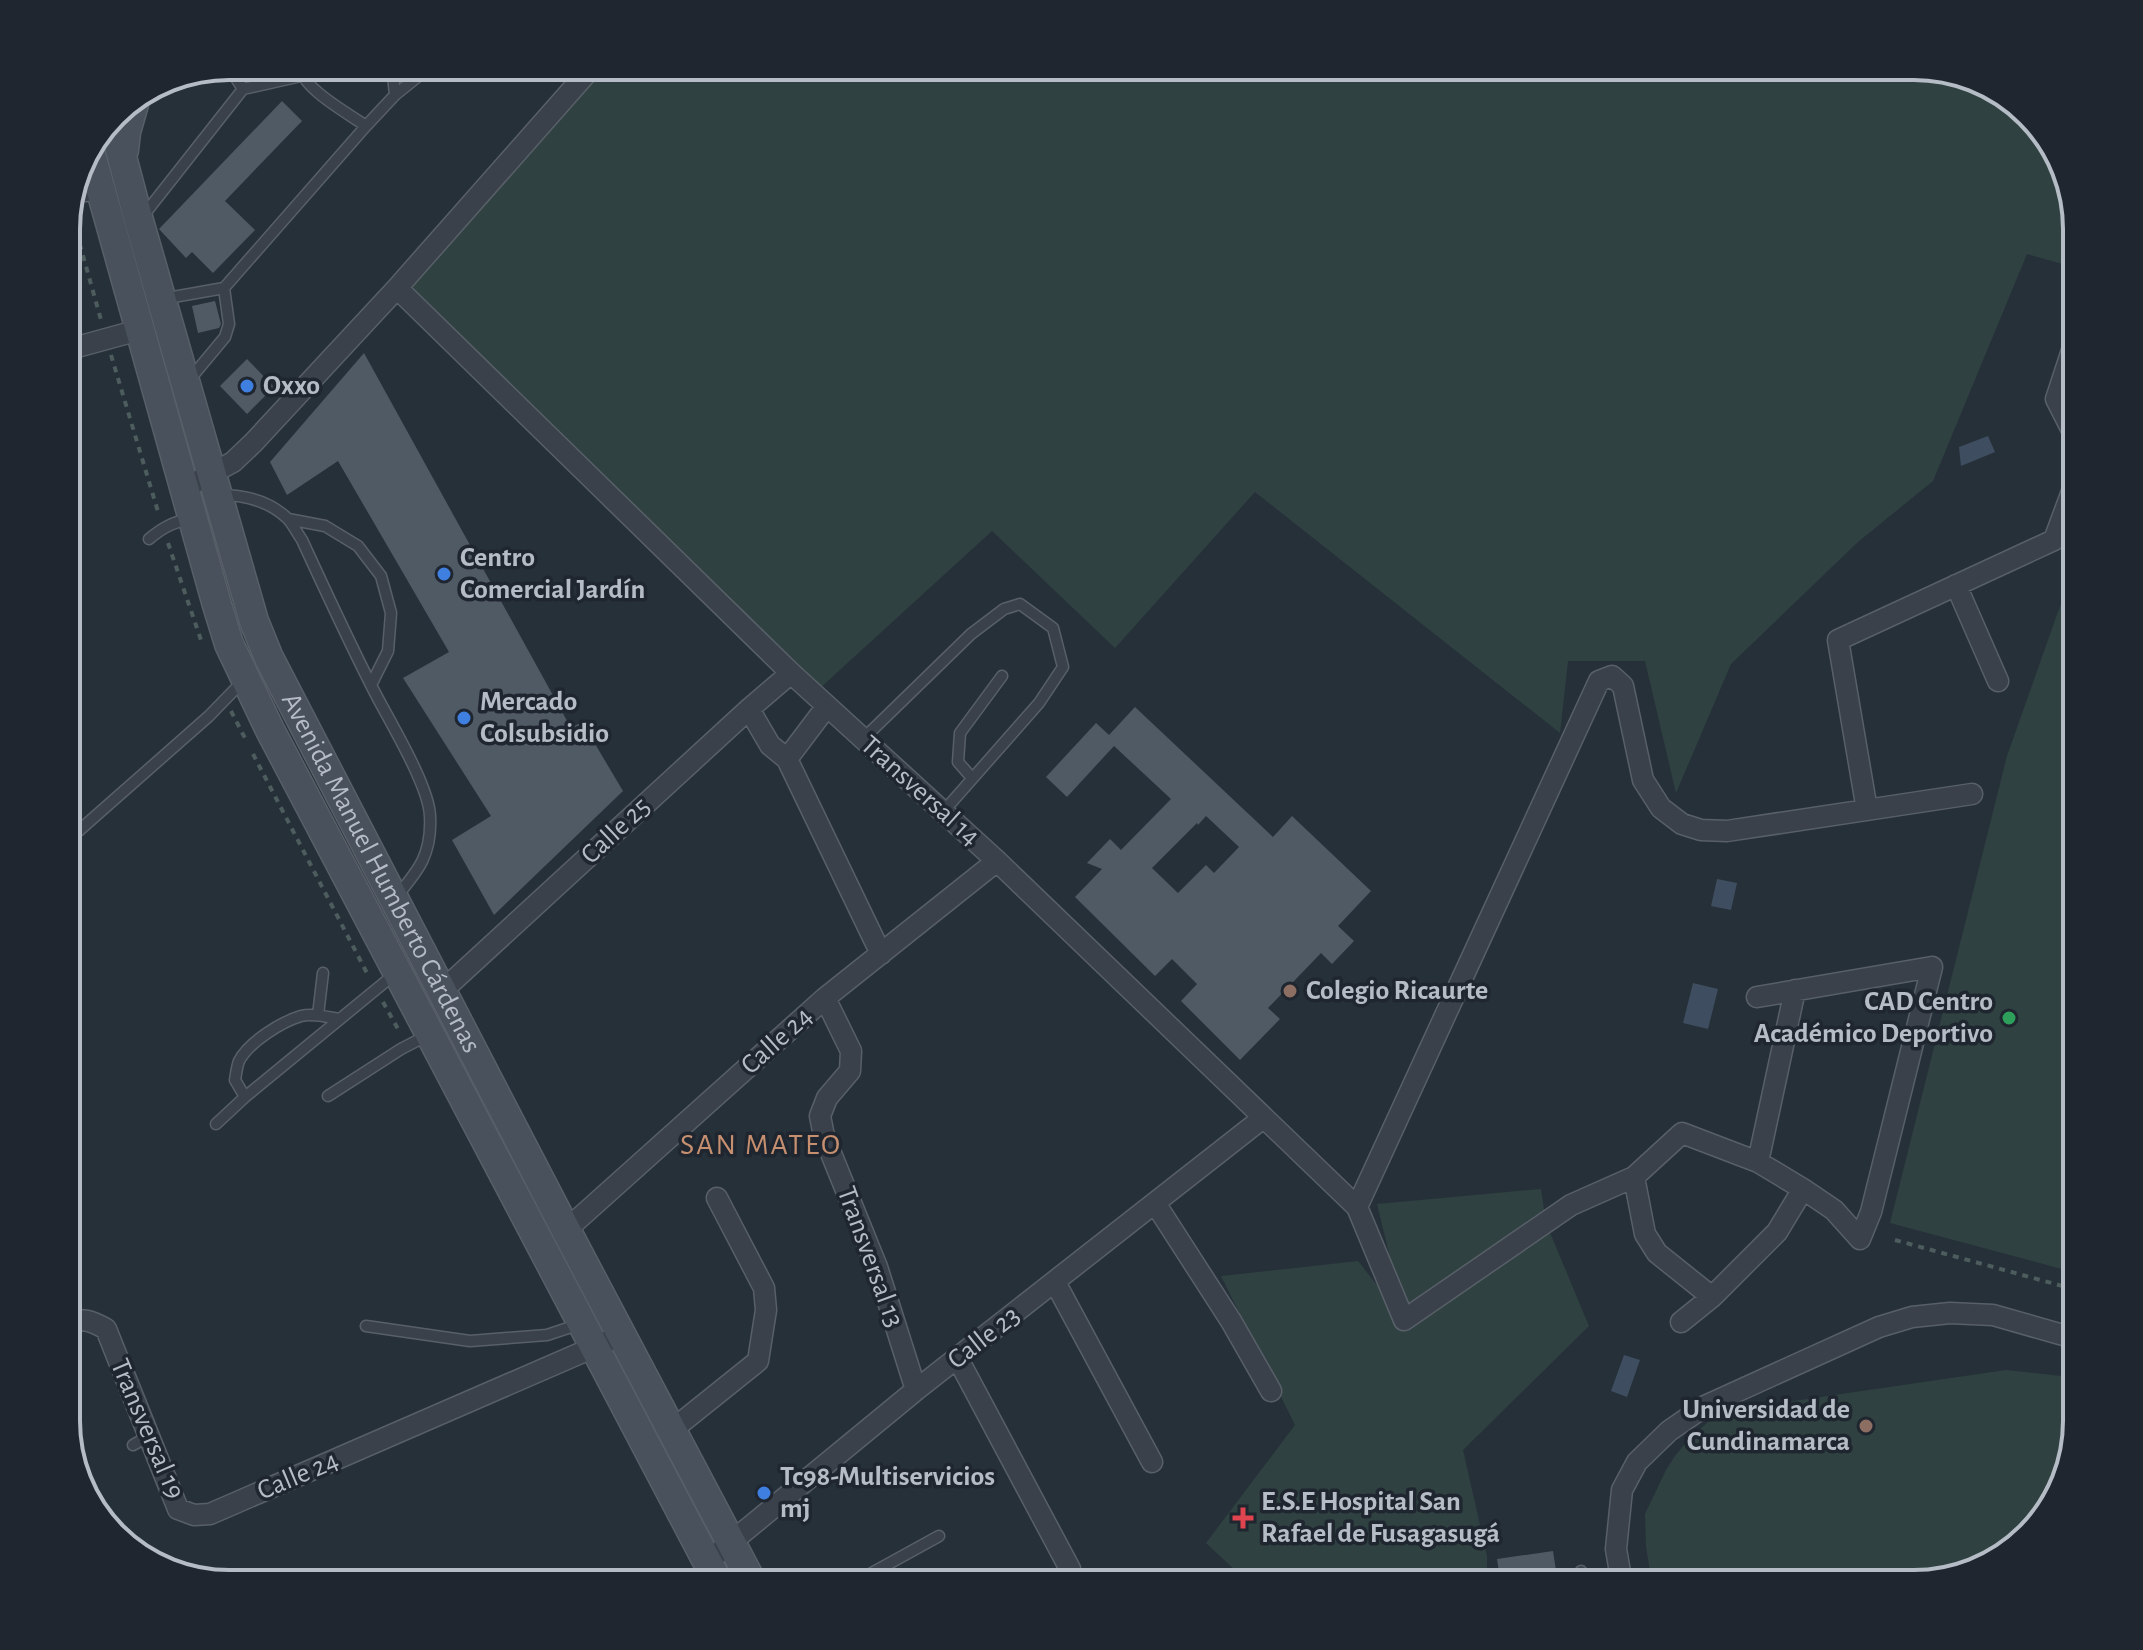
<svg xmlns="http://www.w3.org/2000/svg" width="2143" height="1650" font-family="'Alegreya Sans',sans-serif">
  <style>
    .green { fill: #2f4241 }
    .water { fill: #3e4e60 }
    .building { fill: #4f5a65; fill-rule: evenodd }
    .lines { fill: none; stroke-linecap: round; stroke-linejoin: round }
    .service-casing { stroke: #585f68; stroke-width: 13 }
    .minor-casing { stroke: #585f68; stroke-width: 23 }
    .secondary-casing { stroke: #585f68; stroke-width: 31 }
    .path { stroke: #4d5d5e; stroke-width: 4; stroke-dasharray: 6 6; stroke-linecap: butt }
    .service { stroke: #3a414a; stroke-width: 10 }
    .minor { stroke: #3a414a; stroke-width: 20 }
    .secondary { stroke: #48515c; stroke-width: 28 }
    .shop-dot { fill: #3f7fe0; stroke: #1f262f; stroke-width: 3 }
    .education-dot { fill: #8d6e63; stroke: #1f262f; stroke-width: 3 }
    .leisure-dot { fill: #2e9e5b; stroke: #1f262f; stroke-width: 3 }
    .health-dot { fill: #e0444e; stroke: #1f262f; stroke-width: 3 }
    .labels { text-anchor: middle; dominant-baseline: central; stroke-width: 7; stroke-linejoin: round; paint-order: stroke }
    .poi-label { font-size: 28px; font-weight: bold; fill: #b5bcc5; stroke: #1f262f; text-anchor: start }
    .street-label { font-size: 28px; fill: #b5bcc5; stroke: #1f262f }
    .neighbourhood-label { font-size: 30px; letter-spacing: 2px; fill: #c69070; stroke: #1f262f }
    .rim { fill: none; stroke: #b5bcc5; stroke-width: 4 }
  </style>
  <rect width="100%" height="100%" fill="#263039"/>
  <path class="green" d="M606,66H1914L2014,100L2060,157L2077,229V268L2027,254L1933,481L1858,542L1731,664L1676,793L1645,661H1568L1560,733L1255,492L1115,648L992,531L819,689L407,289Z
    M2077,558V1273L1890,1223L2007,756Z
    M1541,1189L1546,1223L1589,1326L1463,1450L1487,1556V1584H1250L1206,1543L1295,1425L1221,1276L1358,1261L1396,1309L1402,1306L1377,1204Z
    M2006,1370L2061,1376L2077,1386V1421L2043,1521L1986,1567L1914,1584H1652L1646,1546L1645,1514L1666,1470L1675,1456L1688,1440L1708,1422L1752,1407Z"/>
  <path class="water" d="M1988,436L1995,452L1961,466L1959,447Z
    M1717,879L1737,883L1731,910L1711,906Z
    M1693,983L1718,989L1708,1029L1683,1023Z
    M1624,1355L1640,1360L1627,1397L1611,1391Z"/>
  <path class="building" d="M282,101L302,121L225,201L255,230L213,273L192,252L186,258L159,229Z
    M215,301L221,324L219,328L198,333L192,306Z
    M364,353L571,728L582,722L623,791L494,915L452,840L491,816L403,678L449,652L338,461L287,495L270,462Z
    M247,359L274,387L247,414L220,386Z
    M1135,707L1273,837L1292,816L1371,891L1338,926L1354,941L1332,964L1321,953L1268,1008L1280,1019L1240,1060L1181,1001L1197,984L1172,959L1155,976L1075,897L1102,869L1087,863L1110,839L1121,850L1171,799L1114,746L1067,797L1046,777L1096,723L1109,735ZM1206,816L1239,847L1214,873L1206,865L1178,893L1152,868L1197,823L1198,825Z
    M1553,1551L1558,1584H1501L1497,1559Z"/>
  <g class="lines">
    <defs>
      <path id="service" d="M228,66L243,89
        M299,66C303,89 346,112 366,126
        M392,66L395,95
        M72,197L99,195
        M143,216L243,89L301,76
        M162,299L224,288
        M190,379L225,337L229,324L224,288L366,126L395,95L431,66
        M220,495C244,495 269,501 287,518C293,524 297,533 302,540C325,590 348,640 373,689C388,719 429,785 430,816C432,854 419,870 396,897
        M288,519L325,526L358,546L381,576L391,613L388,651L371,685
        M149,539C162,528 173,522 190,519
        M863,739L971,634L1004,609L1020,604L1053,628L1063,667L1039,703L943,812
        M972,778L958,762L960,733L1002,676
        M66,842L209,716L242,682
        M318,1015L323,973
        M328,1096L401,1049L428,1035
        M245,1097L235,1080C236,1074 237,1066 239,1061C249,1042 281,1022 301,1016C313,1013 327,1017 339,1019
        M216,1124L245,1097L396,973
        M366,1326L470,1341L547,1335L580,1324
        M133,1445L149,1436
        M1581,1571L1584,1584
        M852,1584L939,1536"/>
      <path id="minor" d="M397,288L791,673L997,861L1357,1207L1404,1320L1571,1205L1634,1177L1682,1133L1758,1162L1803,1189L1834,1210L1860,1239L1871,1212L1932,967L1757,997
        M2077,335L2056,399L2077,440
        M66,350L139,330
        M183,489L233,462L254,442L397,288L593,66
        M1956,585L1998,681
        M749,709L770,745L787,759L881,954
        M787,759L827,706
        M1867,810L1838,640L2054,540L2077,478
        M442,991L749,709L791,673
        M825,998L851,1051L850,1071L827,1098L820,1116L824,1136L877,1267L916,1390
        M1758,1162L1795,990
        M1634,1177L1645,1234L1657,1253L1712,1297
        M1155,1203L1231,1321L1271,1391
        M1357,1207L1599,681L1612,676L1623,686L1643,780L1661,808L1682,824L1701,830L1727,831L1972,794
        M566,1230L825,998L997,861
        M1055,1282L1152,1462
        M1681,1322L1712,1297L1777,1232L1803,1189
        M66,1323C82,1317 92,1321 106,1329L178,1509L194,1515L210,1514L622,1335
        M958,1359L1070,1569
        M672,1430L758,1361L766,1310L764,1288L717,1198
        M707,1562L916,1390L1263,1118
        M1622,1584L1616,1549L1622,1490L1637,1462L1669,1431L1705,1406L1879,1327L1912,1317L1950,1313L1993,1315L2077,1339"/>
      <g id="secondary">
        <path id="s1" d="M112,119L139,221L254,621L269,658L566,1230L753,1584"/>
        <path d="M89,148L217,605L229,644L270,730L719,1584"/>
        <path d="M124,150L126,132L136,97"/>
      </g>
    </defs>
    <use href="#service" class="service-casing"/>
    <use href="#minor" class="minor-casing"/>
    <use href="#secondary" class="secondary-casing"/>
    <path class="path" d="M70,209L101,320
      M111,355L159,515
      M168,543L201,640
      M231,711L247,742
      M253,754L369,977
      M383,1002L398,1029
      M1895,1240L2077,1290"/>
    <use href="#service" class="service"/>
    <use href="#minor" class="minor"/>
    <use href="#secondary" class="secondary"/>
  </g>
  <g class="shop-dot">
    <circle cx="247" cy="386" r="8"/>
    <circle cx="444" cy="574" r="8"/>
    <circle cx="464" cy="718" r="8"/>
    <circle cx="764" cy="1493" r="8"/>
  </g>
  <g class="education-dot">
    <circle cx="1290" cy="991" r="8"/>
    <circle cx="1866" cy="1426" r="8"/>
  </g>
  <circle class="leisure-dot" cx="2009" cy="1018" r="8"/>
  <path class="health-dot" d="M1239 1506h8v8h8v8h-8v8h-8v-8h-8v-8h8z"/>
  <g class="labels">
    <g class="poi-label">
      <text x="263" y="386">Oxxo</text>
      <text x="460" y="558">Centro<tspan x="460" dy="32">Comercial Jardín</tspan></text>
      <text x="480" y="702">Mercado<tspan x="480" dy="32">Colsubsidio</tspan></text>
      <text x="1306" y="991">Colegio Ricaurte</text>
      <text x="1993" y="1002" text-anchor="end">CAD Centro<tspan x="1993" dy="32">Académico Deportivo</tspan></text>
      <text x="1850" y="1410" text-anchor="end">Universidad de<tspan x="1850" dy="32">Cundinamarca</tspan></text>
      <text x="780" y="1477">Tc98-Multiservicios<tspan x="780" dy="32">mj</tspan></text>
      <text x="1261" y="1502">E.S.E Hospital San<tspan x="1261" dy="32">Rafael de Fusagasugá</tspan></text>
    </g>
    <g class="street-label">
      <text transform="translate(920 791) rotate(42)">Transversal 14</text>
      <text transform="translate(616 831) rotate(-43)">Calle 25</text>
      <text stroke="none"><textPath href="#s1" startOffset="804">Avenida Manuel Humberto Cárdenas</textPath></text>
      <text transform="translate(777 1041) rotate(-42)">Calle 24</text>
      <text transform="translate(870 1257) rotate(70)">Transversal 13</text>
      <text transform="translate(984 1338) rotate(-38)">Calle 23</text>
      <text transform="translate(147 1429) rotate(67)">Transversal 19</text>
      <text transform="translate(298 1476) rotate(-23)">Calle 24</text>
    </g>
    <g class="neighbourhood-label">
      <text x="761" y="1145">SAN MATEO</text>
    </g>
  </g>
  <path d="M0 0H2143V1650H0ZM229 80H1914A149 149 0 0 1 2063 229V1421A149 149 0 0 1 1914 1570H229A149 149 0 0 1 80 1421V229A149 149 0 0 1 229 80Z" fill="#1f262f" fill-rule="evenodd"/>
  <path class="rim" d="M229 80H1914A149 149 0 0 1 2063 229V1421A149 149 0 0 1 1914 1570H229A149 149 0 0 1 80 1421V229A149 149 0 0 1 229 80Z"/>
</svg>
